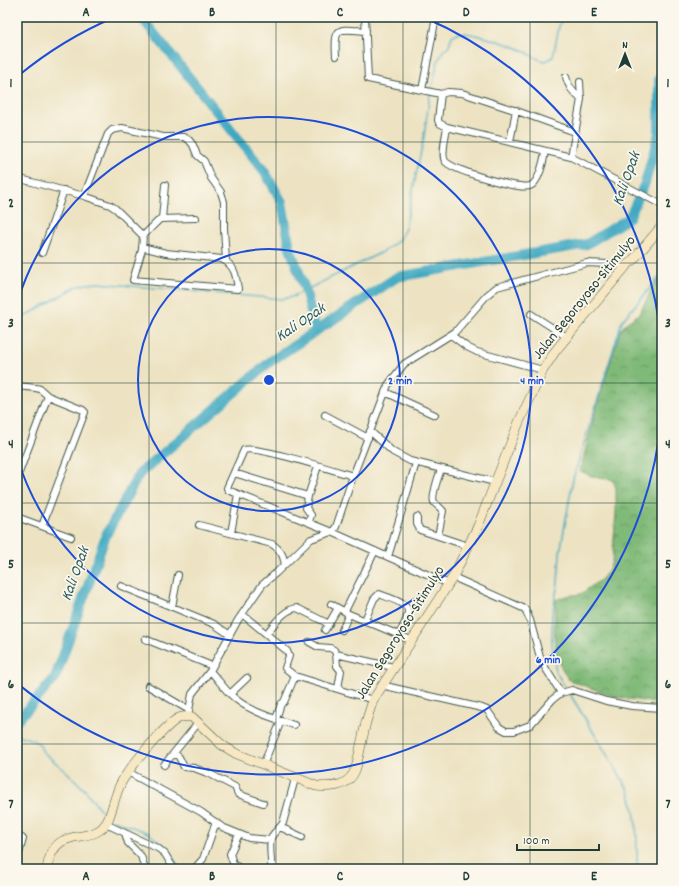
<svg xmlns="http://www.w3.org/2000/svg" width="679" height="886" font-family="Dekko,sans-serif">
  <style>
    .forest { fill: url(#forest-crowns); stroke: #507c56 }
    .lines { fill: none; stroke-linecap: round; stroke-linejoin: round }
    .stream { stroke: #41a9c1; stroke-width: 1.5 }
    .river { stroke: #41a9c1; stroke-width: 10 }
    .minor-casing { stroke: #3e5649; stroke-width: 8 }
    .secondary-casing { stroke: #3e5649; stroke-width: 10 }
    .minor { stroke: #fff; stroke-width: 6 }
    .secondary { stroke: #f7e8c3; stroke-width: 9 }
    .grid { fill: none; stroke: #1f3d34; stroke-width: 1; stroke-opacity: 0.55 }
    .ring { fill: none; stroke: #1d4ed8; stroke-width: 2 }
    .labels { text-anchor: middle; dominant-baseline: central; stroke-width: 3.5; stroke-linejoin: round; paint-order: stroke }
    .street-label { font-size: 15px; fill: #1f3d34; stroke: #fbf7ec }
    .water-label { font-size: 16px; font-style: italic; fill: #295d5e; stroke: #fbf7ec }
    .centre { fill: #1d4ed8; stroke: #fbf7ec; stroke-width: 2 }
    .ring-label { font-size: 12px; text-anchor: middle; font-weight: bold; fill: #1d4ed8; stroke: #fbf7ec; stroke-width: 3.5; stroke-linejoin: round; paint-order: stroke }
    .neatline { fill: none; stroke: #1f3d34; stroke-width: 1.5 }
    .grid-label { font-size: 13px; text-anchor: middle; font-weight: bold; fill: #1f3d34 }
  </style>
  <defs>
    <pattern id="forest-crowns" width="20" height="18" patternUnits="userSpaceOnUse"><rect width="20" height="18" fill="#80ba78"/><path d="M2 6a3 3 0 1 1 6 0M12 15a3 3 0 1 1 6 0" fill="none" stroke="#689863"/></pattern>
  </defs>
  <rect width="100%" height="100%" fill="#fbf7ec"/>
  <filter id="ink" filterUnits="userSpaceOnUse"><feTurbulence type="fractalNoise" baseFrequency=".025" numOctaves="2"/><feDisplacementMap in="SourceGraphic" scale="8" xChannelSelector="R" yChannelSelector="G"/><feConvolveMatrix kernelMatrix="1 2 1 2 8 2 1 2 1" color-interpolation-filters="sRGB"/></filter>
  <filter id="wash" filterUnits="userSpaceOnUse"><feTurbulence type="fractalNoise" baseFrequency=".012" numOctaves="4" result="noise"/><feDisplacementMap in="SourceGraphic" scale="16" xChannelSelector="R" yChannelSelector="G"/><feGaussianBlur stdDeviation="0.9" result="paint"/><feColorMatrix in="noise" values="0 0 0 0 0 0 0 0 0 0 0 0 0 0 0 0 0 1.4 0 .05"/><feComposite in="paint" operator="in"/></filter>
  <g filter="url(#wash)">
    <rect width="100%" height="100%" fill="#ede3c2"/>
    <path class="forest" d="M662,277V660L659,700L655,702H650L615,697L569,680C551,657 554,627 556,600L566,596L581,594L593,585L602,579L608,571L612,562L616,512V488L614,483L611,479L591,476L580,471L594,416L620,331L626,323L639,314L653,287Z"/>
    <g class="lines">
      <path class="stream" d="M431,91L438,61L444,49L448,48L452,36C454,35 455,34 457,33C470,31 512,45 524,51C532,55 537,60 546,61L553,57L561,17
        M17,321L76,287L86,284L98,283L282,299L292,297L384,251L398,241L405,229L424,136L430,94
        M565,687L556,672L552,644V615L558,583L560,553L573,479L622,321L662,274
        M570,694L628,789C638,814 637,843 637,869
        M17,735L33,740L39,744L43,752L68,773L85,790L103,813
        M114,820L148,833L167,848L180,869"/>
      <path class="river" d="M141,17L265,172L282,202L290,248L305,289L316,331
        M17,721L55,678L106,535L139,474L271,361L397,277L587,244L629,218L645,183L659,133V80L662,74"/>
    </g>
  </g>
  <g filter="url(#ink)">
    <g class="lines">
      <defs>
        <path id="minor" d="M365,17L368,79L441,94L438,120L439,123L447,127L571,157L581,99L580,82
          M336,56C334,25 338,29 366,31
          M566,77C568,86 573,93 581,99
          M422,90L436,17
          M441,94L448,92L462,93L514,110L575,132
          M447,127C446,134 441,155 445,161C451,170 519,190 530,186C539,183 544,160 545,151
          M510,142L516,110
          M571,157L662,205
          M17,178L84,196L110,205L116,209L143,236L142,250L133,280L238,289C236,275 235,266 222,259L166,253L142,247
          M84,196L108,134L112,130L122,128L163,137H184L189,140L193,145L197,155L204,161L211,178L221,192L224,202V228L226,261
          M162,219L165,185
          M143,236L160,219L196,218
          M42,253L64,190
          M531,314L567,337
          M451,335L467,347L477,352L543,370
          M17,386L36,388L40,389L48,396L83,410L85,412L42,526
          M385,392L435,415
          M325,415L368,438
          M370,431L393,452L410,461L495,482
          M234,473L308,496L306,508L311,515L309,522
          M353,476C336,471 255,445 244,450L227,488L228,490L238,494L332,532L449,584
          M17,478L48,396
          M308,496L318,466
          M17,517L71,537
          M417,517V524L420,530L468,546
          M199,525L272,544C281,550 283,555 285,564
          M231,533L238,494
          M438,536L443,511C440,507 436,505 434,502C431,496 439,475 441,469
          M388,557L416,463
          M453,577L525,609L530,620L541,661L561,693
          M121,586L214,624L230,635
          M331,604L349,614L411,640
          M172,607L178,575
          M345,611L375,551
          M242,614L287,651L289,656L285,668L295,676L373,700
          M365,620L374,599L379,594C386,597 408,603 408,611C408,619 402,628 399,635
          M325,630L338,608
          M342,630L349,614
          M266,634C274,625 284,609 297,608L329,624
          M145,639L212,666
          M309,642L318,647L330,648L334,650L336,654L337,666L341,671L338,688
          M336,654L393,667
          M210,671C217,678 223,687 230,694C247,711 273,718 294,725
          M381,685L482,708L487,710L499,727L506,731H514L530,725L553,699L561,693L572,690L606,701L632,706L662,708
          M148,686L189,710
          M230,694L247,678
          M188,716L192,694L210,671L238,620L262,585L276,573L311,539L332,532L336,527L353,476L388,385L404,364L455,332L487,295L497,287L587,263L627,265
          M276,719L281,704L284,702L295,676
          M174,753L179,757L184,767L194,768L210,774L235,787L238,794L263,803
          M164,765L199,722
          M263,765L281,721
          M128,772L201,812L222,827L249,838L270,840
          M106,824L159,849L165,854L174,869
          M280,827L302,837
          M125,833L128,843L141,856L145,869
          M17,837L22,838L23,839L17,861
          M238,867L233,863L230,854L239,834
          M194,869L203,859L216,822
          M271,869C272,860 268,842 272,836C275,831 280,828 283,823L295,779"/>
        <path id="secondary" d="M47,869C55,819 93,850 108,820C113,808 115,795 121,783C129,768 163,728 177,719C182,716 187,716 192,717L222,745L235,753L316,786C333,788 350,786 356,768L366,722L373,700L453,577L478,526L519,422L543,370L556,350L627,265L633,260L662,226"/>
      </defs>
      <use href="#minor" class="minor-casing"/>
      <use href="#secondary" class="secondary-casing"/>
      <use href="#minor" class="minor"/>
      <use href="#secondary" class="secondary"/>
    </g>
  </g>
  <path class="grid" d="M149,17V869M276,17V869M403,17V869M530,17V869M17,142H662M17,263H662M17,383H662M17,503H662M17,623H662M17,744H662"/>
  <g class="ring">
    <circle cx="269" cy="380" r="131"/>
    <path d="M17 303A263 263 0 1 1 17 457"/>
    <path d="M662 411A394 394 0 0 1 18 684M18 76A394 394 0 0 1 115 17M423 17A394 394 0 0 1 662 349"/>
  </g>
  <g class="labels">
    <g class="street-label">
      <text transform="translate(585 298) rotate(-51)">Jalan Segoroyoso-Sitimulyo</text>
      <text transform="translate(401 633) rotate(-58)">Jalan Segoroyoso-Sitimulyo</text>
    </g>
    <g class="water-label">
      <text transform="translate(627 179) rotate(-70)">Kali Opak</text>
      <text transform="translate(301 323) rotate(-34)">Kali Opak</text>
      <text transform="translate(76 574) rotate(-70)">Kali Opak</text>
    </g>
  </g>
  <circle cx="269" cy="380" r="6" class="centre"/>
  <g class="ring-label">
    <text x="400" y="384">2 min</text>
    <text x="532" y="384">4 min</text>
    <text x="548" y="663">6 min</text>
  </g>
  <rect width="679" height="886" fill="none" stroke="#fbf7ec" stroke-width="44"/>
  <g transform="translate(625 54)" stroke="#fbf7ec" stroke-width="3" paint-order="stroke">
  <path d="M0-3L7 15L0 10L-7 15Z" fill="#1f3d34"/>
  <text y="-6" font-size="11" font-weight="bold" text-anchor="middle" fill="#1f3d34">N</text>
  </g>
  <path d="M517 844v6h82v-6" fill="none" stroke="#1f3d34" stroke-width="2"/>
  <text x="523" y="844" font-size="12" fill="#1f3d34" stroke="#fbf7ec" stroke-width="3" paint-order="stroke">100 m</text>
  <rect x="22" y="22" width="635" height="842" class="neatline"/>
  <g class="grid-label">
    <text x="86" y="16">A</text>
    <text x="212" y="16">B</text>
    <text x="340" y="16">C</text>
    <text x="466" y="16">D</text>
    <text x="594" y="16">E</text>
    <text x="11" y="87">1</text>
    <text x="668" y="87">1</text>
    <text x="11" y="207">2</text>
    <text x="668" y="207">2</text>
    <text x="11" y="327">3</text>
    <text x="668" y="327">3</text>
    <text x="11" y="448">4</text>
    <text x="668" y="448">4</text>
    <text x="11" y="568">5</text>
    <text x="668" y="568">5</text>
    <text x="11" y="688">6</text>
    <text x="668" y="688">6</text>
    <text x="11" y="808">7</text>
    <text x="668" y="808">7</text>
    <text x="86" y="880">A</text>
    <text x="212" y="880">B</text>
    <text x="340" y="880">C</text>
    <text x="466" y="880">D</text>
    <text x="594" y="880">E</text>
  </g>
</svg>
